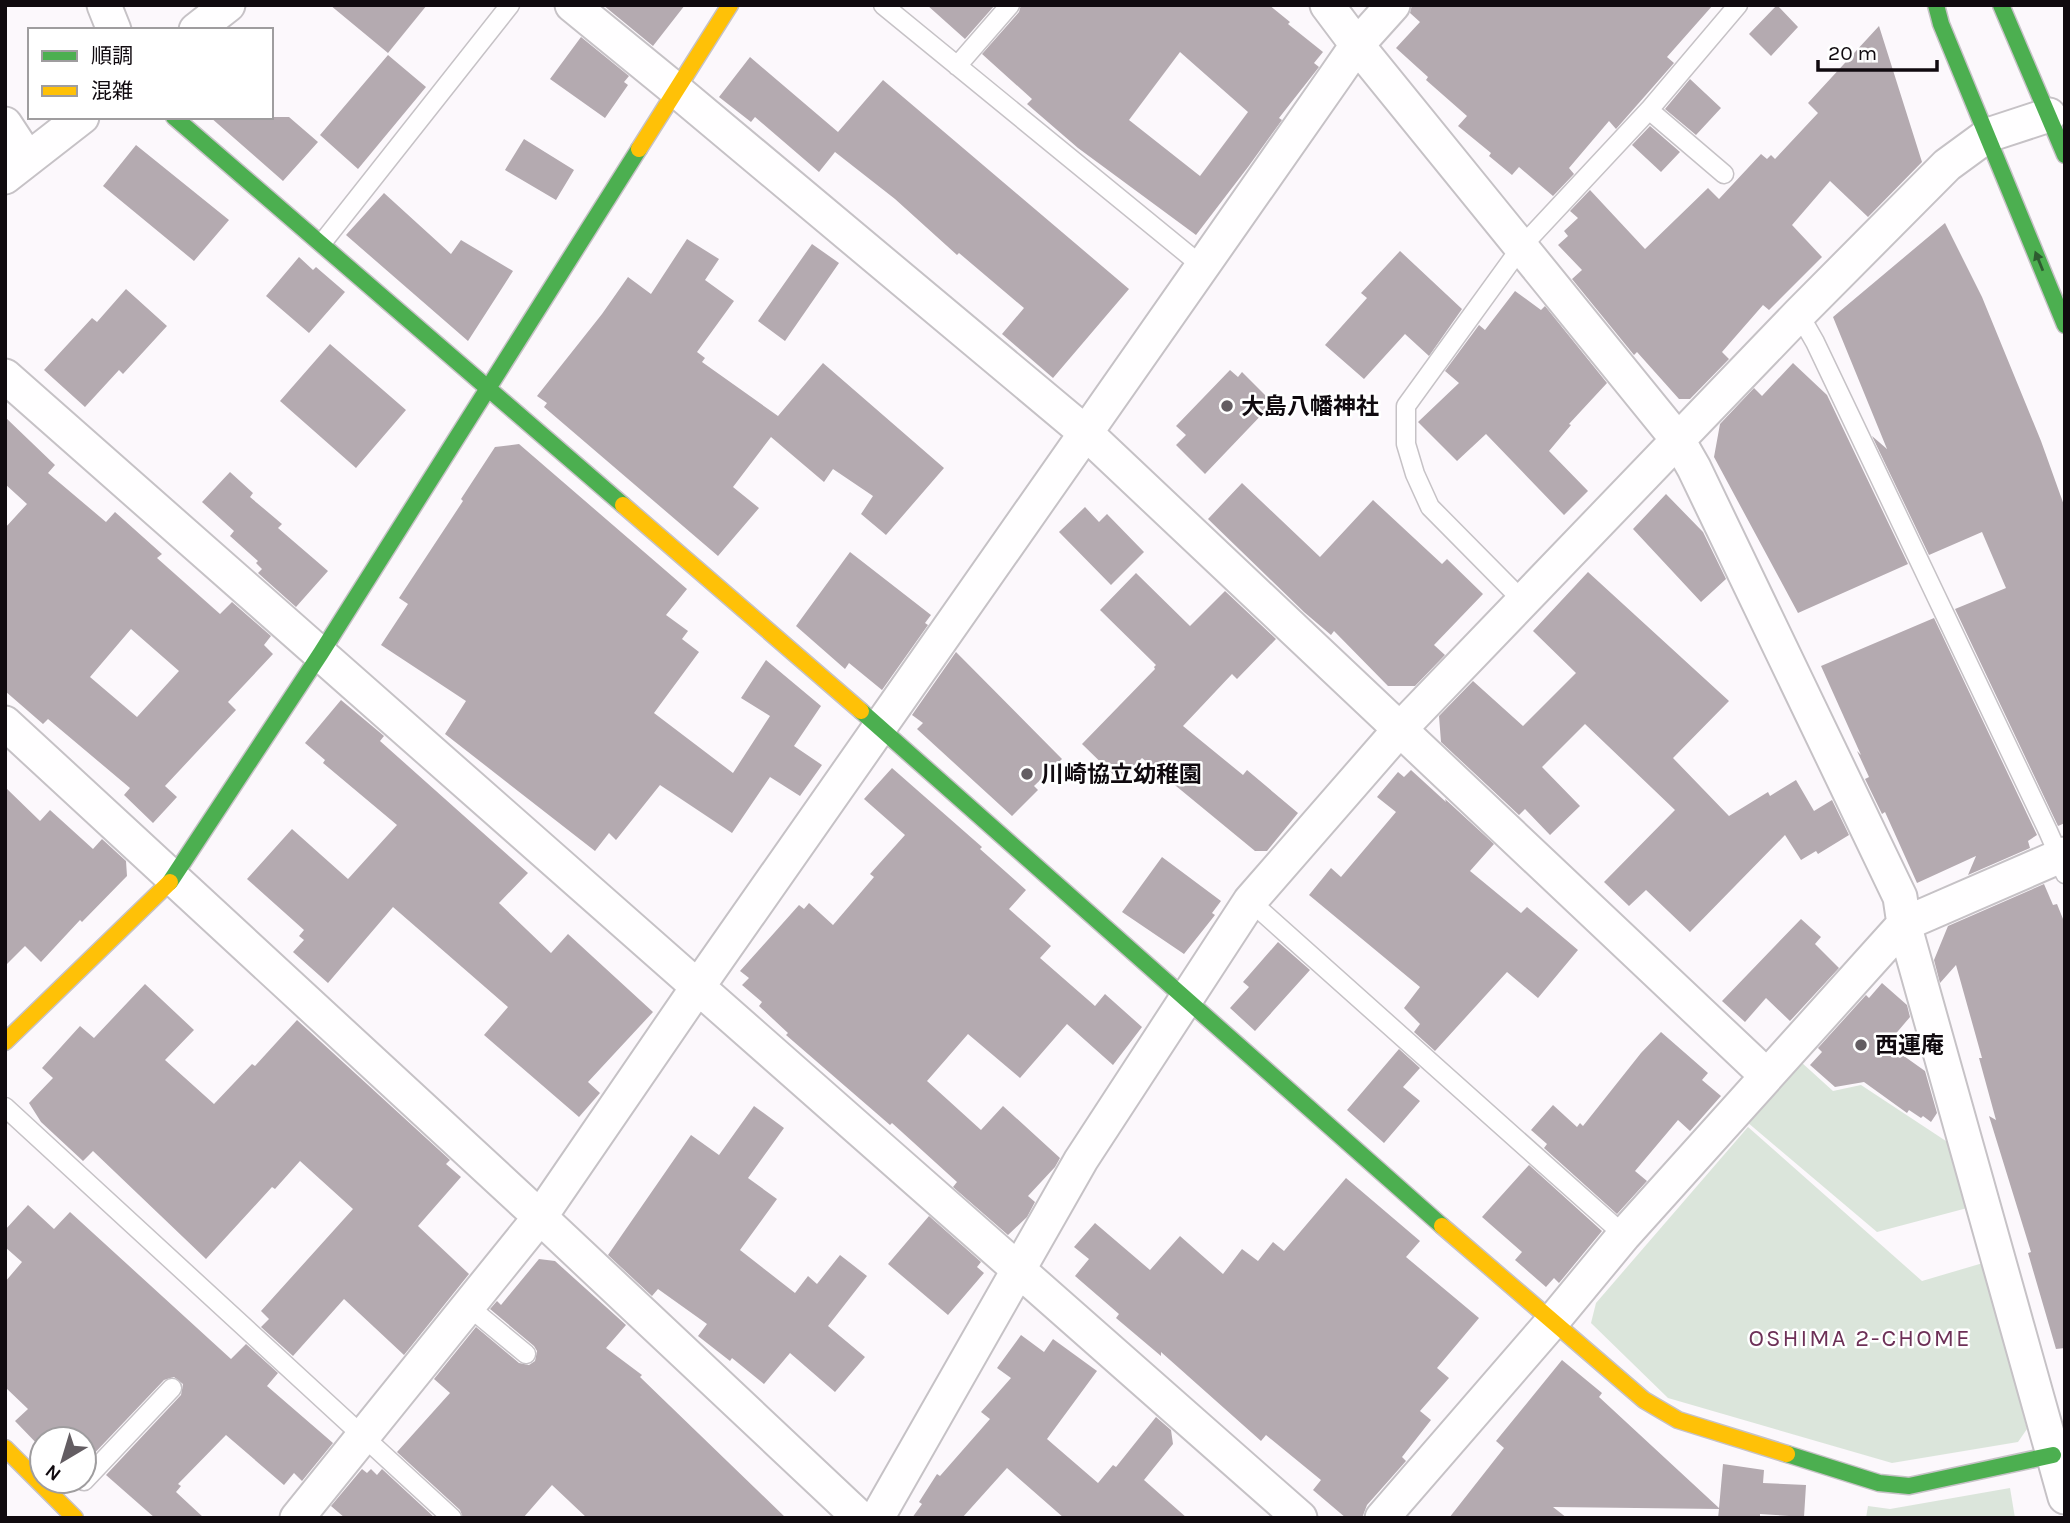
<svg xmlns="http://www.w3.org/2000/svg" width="2070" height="1523" font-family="Karla,'Noto Sans JP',sans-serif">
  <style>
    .green { fill: #dbe5db }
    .building { fill: #b4aab0; fill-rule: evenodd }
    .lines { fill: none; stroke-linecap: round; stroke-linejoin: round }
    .lane-casing { stroke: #c6c2c6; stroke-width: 21 }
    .street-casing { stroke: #c6c2c6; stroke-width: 37 }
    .fast-casing { stroke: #c6c2c6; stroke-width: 19 }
    .slow-casing { stroke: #c6c2c6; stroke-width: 19 }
    .lane { stroke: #fffeff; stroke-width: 18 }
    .street { stroke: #fffeff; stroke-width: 33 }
    .fast { stroke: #4caf50; stroke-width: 16 }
    .slow { stroke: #ffc107; stroke-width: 16 }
    .oneway { fill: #2e5c30 }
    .poi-dot { fill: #635d62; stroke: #fff; stroke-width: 2.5 }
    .labels { text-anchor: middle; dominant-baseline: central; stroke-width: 5; stroke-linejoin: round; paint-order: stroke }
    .poi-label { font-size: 23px; font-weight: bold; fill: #100a0f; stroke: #fff; text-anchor: start }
    .neighbourhood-label { font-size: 24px; letter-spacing: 2px; fill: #6d3057; stroke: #fff }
  </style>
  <rect width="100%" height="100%" fill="#fcf8fc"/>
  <path class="green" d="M1801,1062L1833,1091L1861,1085L1952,1145L1971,1207L1877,1232L1747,1122Z
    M1748,1127L1922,1281L1983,1263L2027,1429L2018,1442L1892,1463L1668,1398L1591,1323L1596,1303Z
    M2010,1488L2015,1518H1866L1868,1506L1890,1509Z"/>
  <path class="building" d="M330,5H427L388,53Z
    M603,5H685L653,46Z
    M927,5H995L965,39Z
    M1021,5H1269L1290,22L1288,24L1323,52L1314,63L1319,67L1279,118L1282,120L1248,167L1196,235L1078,148L1027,104L1032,99L982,54L1019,12ZM1180,52L1248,112L1200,176L1129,120Z
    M1412,5H1713L1667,57L1674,63L1616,129L1609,121L1569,168L1574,174L1553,196L1519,167L1512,175L1489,156L1491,153L1458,126L1467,116L1426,80L1428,77L1396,48L1420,22L1410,13Z
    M1777,5L1798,27L1771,56L1749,34Z
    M1879,26L1922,162L1868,217L1830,181L1792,225L1822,257L1769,310L1763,305L1722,352L1729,359L1690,399H1679L1637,352L1634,355L1572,279L1582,270L1558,245L1568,236L1564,231L1578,218L1570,211L1590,190L1645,249L1708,188L1719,199L1761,154L1767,159L1771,155L1775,159L1818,113L1808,103Z
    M581,37L629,76L624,82L628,85L605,118L550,79Z
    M388,55L426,87L358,169L320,135Z
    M750,57L838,132L883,80L1129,289L1053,378L1002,334L1024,308L959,253L957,255L895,199L835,152L819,172L755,117L751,122L719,97Z
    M1690,79L1721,108L1696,135L1665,109Z
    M210,117H289L318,142L283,181Z
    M1650,126L1680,152L1661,172L1632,145Z
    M524,139L574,170L556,200L505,170Z
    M136,145L229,220L194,261L103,186Z
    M384,193L451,254L461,240L513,271L468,341L346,235Z
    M1945,223L1982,297L2041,441L2065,508V823L2058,826L1955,609L2006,588L1982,532L1929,555L1872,436L1887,449L1833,317Z
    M687,239L719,259L705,280L734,301L697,352L705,358L702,362L778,416L823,363L944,468L886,535L861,514L873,496L833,469L824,482L771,437L733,487L759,508L718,556L544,407L547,403L537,396L602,314L628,277L651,294Z
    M812,244L839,263L785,341L758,321Z
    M1400,251L1462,309L1429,356L1405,334L1364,379L1325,345L1367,298L1361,293Z
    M299,257L313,270L316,267L345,292L309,333L266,296Z
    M126,289L167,326L123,374L119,370L85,407L44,370L92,318L97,322Z
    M1515,291L1541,310L1545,306L1607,383L1569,424L1571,425L1549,451L1588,491L1564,515L1486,434L1457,461L1418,422L1459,383L1445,371L1479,325L1485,330Z
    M330,344L406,410L356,468L280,401Z
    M1793,363L1827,395L1908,564L1798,613L1714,457L1720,424L1754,388L1762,396Z
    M1230,370L1238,377L1242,372L1267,397L1263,401L1269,407L1205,474L1176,445L1186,435L1176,426Z
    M5,417L55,465L48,473L106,522L115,512L162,554L157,558L220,614L232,602L271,636L264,645L273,654L228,702L236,710L165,786L177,797L153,823L124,795L130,788L48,719L43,724L5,691V528L27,504L5,484ZM131,629L179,671L137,717L90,677Z
    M519,444L687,589L666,615L688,631L682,639L699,652L654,713L733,773L770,716L741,698L766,660L821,706L794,746L822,765L800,796L770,777L732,833L660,785L616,840L609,833L595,851L445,734L466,701L381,645L408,604L399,598L463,501L461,499L495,447Z
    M230,472L253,493L250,497L282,524L278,528L328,571L296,607L258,573L262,569L256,563L258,561L230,536L234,531L202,502Z
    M1242,483L1320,557L1373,500L1442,564L1447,559L1483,594L1434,645L1445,655L1415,686H1388L1334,631L1331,635L1304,612L1208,519Z
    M1666,494L1703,532L1726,579L1701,602L1633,529Z
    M1085,507L1099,522L1107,514L1144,552L1111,585L1059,532Z
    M850,552L931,615L925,623L928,625L882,690L849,663L845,669L796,626Z
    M1588,572L1729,701L1673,758L1729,816L1768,792L1770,796L1796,780L1814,811L1832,800L1849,835L1818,854L1816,851L1801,860L1785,835L1690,932L1646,890L1629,906L1604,882L1675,810L1585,724L1542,767L1580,806L1550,835L1525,809L1519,815L1441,742L1439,716L1473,681L1523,726L1576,673L1533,631Z
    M1136,573L1190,626L1225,591L1276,639L1237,679L1232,674L1183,726L1243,775L1247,770L1298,813L1267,851H1255L1142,758L1120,781L1082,744L1155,669L1154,667L1156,665L1100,610Z
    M1934,618L2037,835L2028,841L2030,848L1968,875L1976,856L1917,883L1885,812L1882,814L1865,779L1869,777L1857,751L1861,755L1821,666Z
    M956,652L1062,759L1034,786L1038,790L1012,816L917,729L923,723L912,715Z
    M341,700L384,736L380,741L528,873L499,903L551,953L568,934L653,1012L588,1082L600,1093L579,1117L484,1035L508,1007L393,907L328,983L293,952L304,940L299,936L304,930L247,879L292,829L348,879L397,825L323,763L325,760L305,743Z
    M892,768L982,847L980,849L1026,890L1009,909L1051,946L1040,958L1095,1006L1105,994L1142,1027L1113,1065L1067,1024L1020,1078L968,1034L927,1081L981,1130L1003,1106L1060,1158L1055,1167L1028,1196L1035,1202L1027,1217L1008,1235L953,1187L957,1182L892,1123L890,1125L786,1035L788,1033L759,1006L762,1002L742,985L749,978L740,971L799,905L804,909L809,903L833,925L874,877L870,874L905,835L864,799Z
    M1411,770L1446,802L1445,799L1494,844L1470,871L1521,913L1527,907L1578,950L1538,998L1507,972L1435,1051L1414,1032L1420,1024L1404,1008L1420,987L1309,895L1331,868L1341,877L1396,812L1377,797L1398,772L1404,777Z
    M5,787L40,821L50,810L93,849L102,839L126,861L127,876L82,922L80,920L41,962L25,946L5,966Z
    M1162,857L1221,901L1212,913L1215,915L1184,954L1122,912Z
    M2044,884L2053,905L2057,904L2065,924V1348L2056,1349L2028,1253L2031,1252L1989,1116L1996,1120L1979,1058H1982L1956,965L1940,983L1934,960L1948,926Z
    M1801,919L1821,937L1815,944L1839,968L1790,1021L1766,998L1745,1022L1722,1001Z
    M1278,942L1310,970L1255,1031L1230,1008L1249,987L1243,982Z
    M1882,983L1907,1005L1910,1017L1887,1044L1925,1071L1937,1113L1931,1122L1923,1116L1921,1118L1909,1110L1907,1113L1864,1082L1835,1087L1810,1065L1822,1052L1818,1048L1866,995L1869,998Z
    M145,984L194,1030L165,1060L214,1104L252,1064L255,1066L297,1020L450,1160L446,1164L461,1177L418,1226L469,1274L404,1355L344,1299L293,1356L261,1327L269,1319L261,1311L353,1209L300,1161L275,1189L272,1187L206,1259L93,1151L83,1161L41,1122L29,1103L53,1078L42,1068L80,1026L94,1038Z
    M1661,1032L1708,1073L1702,1080L1721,1096L1690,1131L1678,1120L1635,1171L1647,1181L1617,1214L1544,1148L1547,1144L1531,1130L1553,1105L1577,1127L1580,1123L1583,1126L1641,1053Z
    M1399,1049L1420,1068L1403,1087L1420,1101L1384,1143L1347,1110Z
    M754,1106L784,1128L748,1178L777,1199L740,1250L795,1293L808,1276L817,1284L840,1255L867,1276L828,1326L865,1357L835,1392L790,1353L764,1384L732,1358L730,1361L698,1336L707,1324L658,1289L652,1296L608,1255L691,1135L719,1155Z
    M1529,1165L1602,1231L1559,1283L1554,1278L1546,1287L1515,1260L1522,1252L1482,1217Z
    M1346,1178L1420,1241L1406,1257L1479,1318L1437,1368L1449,1378L1420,1411L1431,1420L1402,1457L1406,1461L1367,1505L1362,1518H1346L1313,1490L1321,1480L1266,1435L1261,1441L1161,1352V1356L1116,1318L1119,1314L1075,1276L1089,1259L1074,1247L1095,1223L1150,1270L1180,1236L1223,1274L1242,1249L1258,1261L1273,1242L1284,1251Z
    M28,1205L54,1229L70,1212L231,1359L246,1344L278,1373L267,1386L333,1443L302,1481L294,1473L284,1485L226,1435L178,1484L181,1486L176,1492L204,1518H155L106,1475L181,1395L183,1384L174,1377L164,1380L88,1460L84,1458V1439H42V1449L15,1421L28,1409L5,1387V1282L22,1262L5,1247V1230Z
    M929,1216L981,1262L977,1267L984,1273L948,1315L888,1264Z
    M539,1259L555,1261L626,1325L606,1348L642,1375L640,1377L786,1518H587L552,1485L523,1518H463L460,1510L397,1452L450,1393L434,1379L476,1327L519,1363L529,1365L535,1361L537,1351L534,1346L490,1309L497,1301L501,1305Z
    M1021,1335L1044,1352L1053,1339L1097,1371L1047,1439L1098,1483L1113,1465L1116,1467L1156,1417L1171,1430L1173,1444L1144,1480L1187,1518H1064L1007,1468L962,1518H912L922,1504L919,1502L937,1474L940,1476L990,1419L981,1412L1011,1378L997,1368Z
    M1562,1360L1602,1393L1599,1397L1719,1508L1723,1464L1764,1470L1763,1483L1806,1485L1804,1517L1760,1514V1518H1718L1719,1509L1553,1507L1567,1518H1449L1504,1448L1496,1441Z
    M362,1469L367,1473L371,1469L377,1475L382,1469L435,1518H345L331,1506Z"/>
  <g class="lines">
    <defs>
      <path id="lane" d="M883,5L1202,266
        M957,66L1010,5
        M1649,110L1724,174
        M322,243L510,5
        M1799,314L1815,342L2048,831L2059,856L2065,874
        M1522,600L1430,507L1415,474L1406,444V406L1522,246L1649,110L1738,5
        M1250,901L1624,1235
        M5,1107L452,1518
        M468,1306L526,1354
        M84,1481L172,1388"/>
      <path id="street" d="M104,5L114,30
        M572,5L676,90L1087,434L1767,1076
        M1327,5L1357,45L1678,440L1694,468L1900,897L1904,924L2065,1497
        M196,30L228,5
        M5,124L28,159
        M5,177L82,117
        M5,376L1300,1518
        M5,723L540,1217L860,1518
        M297,1518L540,1217L697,988L1337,74L1357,45L1393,5
        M877,1518L1081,1160L1250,901L1400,729L1799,314L1947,165L1988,135L2049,115
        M1382,1518L1552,1322L1624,1235L1904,924L2065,854"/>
      <path id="fast" d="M1936,5L1941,24L2065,325
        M2001,5L2065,155
        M174,117L623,505
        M861,711L1442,1226
        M170,882L321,653L639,149
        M1787,1454L1879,1483L1909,1486L2053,1455"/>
      <path id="slow" d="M639,149L730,5
        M623,505L861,711
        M5,1042L170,882
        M1442,1226L1644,1400L1678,1420L1787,1454
        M5,1448L75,1518"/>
    </defs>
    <use href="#lane" class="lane-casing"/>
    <use href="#street" class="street-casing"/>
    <use href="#fast" class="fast-casing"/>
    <use href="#slow" class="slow-casing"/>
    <use href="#lane" class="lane"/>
    <use href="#street" class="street"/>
    <use href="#fast" class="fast"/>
    <use href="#slow" class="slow"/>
  </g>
  <defs><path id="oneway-solid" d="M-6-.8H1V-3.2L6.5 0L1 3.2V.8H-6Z" transform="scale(1.75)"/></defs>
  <use class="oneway" href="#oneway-solid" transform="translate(2039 261) rotate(-112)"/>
  <g class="poi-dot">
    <circle cx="1227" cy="406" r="7"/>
    <circle cx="1027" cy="774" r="7"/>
    <circle cx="1861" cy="1045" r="7"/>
  </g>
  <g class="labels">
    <g class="poi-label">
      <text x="1241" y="406">大島八幡神社</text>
      <text x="1041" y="774">川崎協立幼稚園</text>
      <text x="1875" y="1045">西運庵</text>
    </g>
    <g class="neighbourhood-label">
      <text x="1860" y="1338">OSHIMA 2-CHOME</text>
    </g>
  </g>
  <rect width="2070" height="1523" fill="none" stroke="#100a0f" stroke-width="14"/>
  <rect x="28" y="28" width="245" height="91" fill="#ffffff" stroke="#9f9d9f" stroke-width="2"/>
  <rect x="42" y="51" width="35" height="10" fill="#4caf50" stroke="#9f9d9f" stroke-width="2"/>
  <text x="91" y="63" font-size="21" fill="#100a0f">順調</text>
  <rect x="42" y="86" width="35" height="10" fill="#ffc107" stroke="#9f9d9f" stroke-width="2"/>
  <text x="91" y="98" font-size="21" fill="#100a0f">混雑</text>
  <g transform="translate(63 1460) rotate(218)"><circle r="33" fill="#ffffff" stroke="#9f9d9f" stroke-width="2"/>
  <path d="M0-5L12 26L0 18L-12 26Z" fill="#635d62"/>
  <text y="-10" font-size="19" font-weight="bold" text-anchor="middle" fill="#100a0f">N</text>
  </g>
  <path d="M1818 60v10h119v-10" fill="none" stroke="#100a0f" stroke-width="3.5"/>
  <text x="1828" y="60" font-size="21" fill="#100a0f" stroke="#ffffff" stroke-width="5" paint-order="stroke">20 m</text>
</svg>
